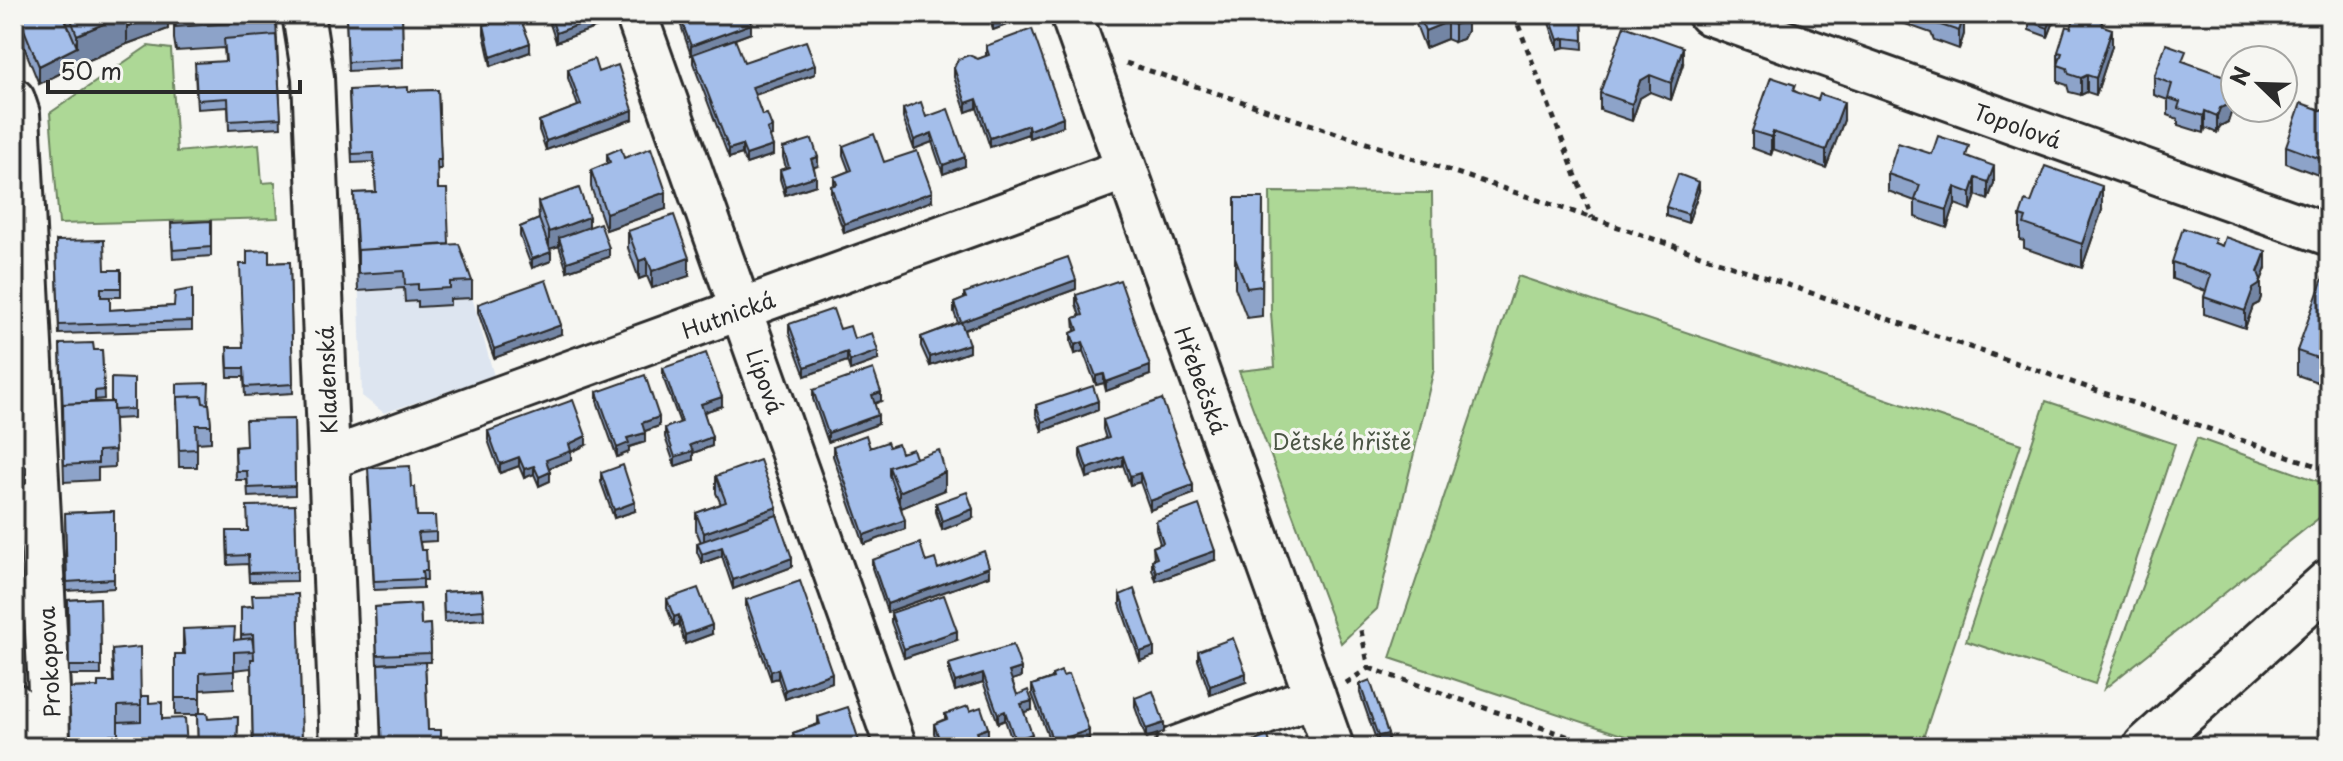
<svg xmlns="http://www.w3.org/2000/svg" width="2343" height="761" font-family="'Playpen Sans',sans-serif">
  <style>
    .built { fill: #dde5f0 }
    .green { fill: #add896; stroke: #6c8260; stroke-width: 2 }
    .lines { fill: none; stroke-linecap: round; stroke-linejoin: round }
    .minor-casing { stroke: #2b2b2b; stroke-width: 46 }
    .major-casing { stroke: #2b2b2b; stroke-width: 50 }
    .path { stroke: #2b2b2b; stroke-width: 5; stroke-dasharray: 6 6; stroke-linecap: butt }
    .minor { stroke: #f6f6f2; stroke-width: 40 }
    .major { stroke: #f6f6f2; stroke-width: 44 }
    .wall { fill: #8da3c9; stroke: #2b2b2b; stroke-width: 2 }
    .shaded-wall { fill: #7385a4; stroke: #2b2b2b; stroke-width: 2 }
    .building { fill: #a4beea; stroke: #2b2b2b; stroke-width: 2 }
    .labels { text-anchor: middle; dominant-baseline: central; stroke-width: 7; stroke-linejoin: round; paint-order: stroke }
    .street-label { font-size: 22px; fill: #2b2b2b; stroke: #f6f6f2 }
    .park-label { font-size: 22px; fill: #4c5646; stroke: #f6f6f2 }
  </style>
  <rect width="100%" height="100%" fill="#f6f6f2"/>
  <filter id="ink" filterUnits="userSpaceOnUse"><feTurbulence type="fractalNoise" baseFrequency=".0125" numOctaves="2"/><feDisplacementMap in="SourceGraphic" scale="16" xChannelSelector="R" yChannelSelector="G"/><feConvolveMatrix kernelMatrix="1 2 1 2 8 2 1 2 1" color-interpolation-filters="sRGB"/></filter>
  <g filter="url(#ink)">
    <path class="built" d="M462,261L494,376L384,413L362,396L358,267Z"/>
    <path class="green" d="M148,46L171,49L177,152L259,144L262,183L275,182L278,218L59,224L50,113Z
      M1270,192L1432,193L1434,369L1377,609L1341,643L1239,371L1275,367L1271,313Z
      M1518,276L2021,444L1920,747H1658L1390,658Z
      M2046,401L2175,444L2095,684L1966,641Z
      M2197,438L2329,485V510L2104,689Z"/>
    <g class="lines">
      <defs>
        <path id="minor" d="M303,14L313,77L341,747
          M636,14L896,747
          M1071,14L1333,747
          M1708,14L2329,235
          M14,15L15,14
          M14,99L19,114L52,747
          M329,459L1126,169
          M14,704L16,747
          M1176,747L1315,696"/>
        <path id="major" d="M2146,747L2329,582"/>
      </defs>
      <use href="#minor" class="minor-casing"/>
      <use href="#major" class="major-casing"/>
      <path class="path" d="M1514,14L1592,218
        M1126,63L1592,218L2329,470
        M1369,668L1575,739
        M1346,683L1369,668L1360,626"/>
      <use href="#minor" class="minor"/>
      <use href="#major" class="major"/>
    </g>
    <path class="wall" d="M20,14H168V29L127,44L77,65L39,84L18,32V15Z
      M346,14H402L403,68L348,71Z
      M535,14H599L600,26L556,42L547,15L537,19Z
      M677,14H748L751,33L700,52L744,62L815,74L754,95L762,115L772,136L769,137L773,155L746,164L742,154L729,158L693,63V54L691,55Z
      M988,14H1025V18L993,30Z
      M1412,14H1467V31L1463,39L1454,42L1447,39L1425,48Z
      M1546,14H1582L1583,49L1565,47L1558,49Z
      M1877,14H1971L1967,24L1964,23V34L1959,49L1934,40L1931,33Z
      M2057,14L2048,37L2029,30V21Z
      M174,15L276,20L281,127L229,130L228,107L197,109L195,72L225,61L224,48L176,51L174,39Z
      M484,25L530,52L491,66L484,34Z
      M2071,28L2112,46L2096,95L2087,92L2081,95L2069,92L2067,85L2058,82V52Z
      M986,46L1063,126L1029,138L1028,134L990,147L977,108L966,112L954,77V68L986,56Z
      M2186,62L2230,89L2232,110L2228,122L2220,126L2217,133L2205,128L2204,133L2178,125V119L2168,115V100L2154,95V77Z
      M1683,64L1671,100L1650,92L1640,98L1632,121L1600,110V93Z
      M568,69L598,72L633,119L546,150L539,130V121L578,106L568,78Z
      M349,90L408,91L438,90L441,169H437L438,189L449,244L472,281V298L450,299V305L418,307V301L405,302L404,288L358,291L354,193L376,192L374,162L352,163Z
      M1795,91L1844,120L1826,168L1773,149L1771,155L1752,148V131Z
      M903,109L926,117L965,166L943,174L932,142L914,149L903,118Z
      M2329,113V179L2286,163V146Z
      M843,146L884,162L932,201L844,233L831,195V186L834,185V177L849,171L843,155Z
      M783,148L818,166L814,167L816,185L785,195L780,179V170L786,168L783,157Z
      M607,154L624,158L666,209L606,230L591,187V170L607,164Z
      M1932,154L1969,157L1994,183L1988,200L1976,195L1971,210L1955,204L1947,228L1915,217V201L1888,191V174Z
      M1699,191L1688,223L1666,216V207Z
      M1235,198H1263L1262,316L1247,318L1235,287Z
      M538,202L589,227L609,257L567,271L559,246L550,249L551,261L532,268L520,236V227L539,219Z
      M2031,203L2102,210L2082,268L2024,248V241L2020,240V216Z
      M171,223L211,247V256L173,259Z
      M628,231L689,276L652,288L647,276L639,279L628,248Z
      M56,241L105,270H121V297H101L110,310L174,306L192,289V330L59,334Z
      M2215,243L2266,268L2261,281V297L2259,303L2253,306L2245,328L2204,314V297L2206,291L2172,279V262Z
      M290,262L293,393L245,396L244,377H228L227,356L243,347L269,263Z
      M2329,279V386L2297,375V351Z
      M1076,289L964,330L969,352L930,366L921,346V337L958,323L954,312V303L964,299V293Z
      M1076,295L1150,375L1106,391L1104,383L1096,385L1083,351L1075,354L1071,342V333L1075,331L1074,318L1080,316L1076,304Z
      M478,304L561,334L494,358L478,312Z
      M789,324L840,329L854,339L878,360L850,370L847,361L805,376L789,333Z
      M60,344L94,350H102L104,399L95,400V402H111L134,379V418L114,419L115,467L98,468V480L64,482Z
      M663,368L722,406L704,412L712,446L693,453V460L675,466L665,437V428L680,423L663,377Z
      M177,384L209,404L211,425V442L197,443V467H179Z
      M813,390L881,401L874,404L878,424L828,442L813,399Z
      M597,392L659,426L645,431V442L629,447V452L617,457L597,401Z
      M1036,405L1098,410L1042,431L1036,414Z
      M294,419L295,495L248,497L247,480H236L235,447L245,446Z
      M1103,420L1193,494L1150,510L1140,482L1130,485L1123,465L1087,478L1080,457V448L1106,439L1103,429Z
      M488,431L586,445L571,452V460L549,468L550,481L539,486L534,474L524,478L519,466L500,473L488,440Z
      M833,447H889L916,458L945,490L901,508L905,529L864,544L833,456Z
      M14,462L26,482L21,487H14Z
      M601,473L635,511L614,518L601,482Z
      M716,476L777,515L792,567L733,589L722,556L702,563L697,552V543L701,542L696,530V513L721,504L716,493Z
      M368,477L411,487L417,516L436,532V541L420,542L421,550H426L427,580H423V588L374,590Z
      M936,503L973,518L942,530L936,512Z
      M295,505L297,581L249,582L248,564L228,565L227,531H248Z
      M114,511V588L67,591L65,513Z
      M1156,521L1215,560L1156,581L1152,569V560L1154,559L1153,547L1160,544L1156,530Z
      M872,560L926,562L938,569L989,576L887,612L872,568Z
      M482,590L484,619L444,622L443,592Z
      M298,594L302,747H253L251,668L234,670V688L200,690V713L208,719L238,717L237,747H198L197,715H175V654H183V629L234,640H241V607L253,606Z
      M1120,595L1154,656L1140,661L1120,604Z
      M100,598L101,675H69L68,600Z
      M667,599L712,634L685,644L679,624L674,626L667,608Z
      M746,600L832,682L785,699L778,678L771,680L746,609Z
      M420,604L421,625L430,624L431,662H425L428,730H441V747H381L378,664L396,663L377,664L375,607Z
      M891,613L957,640L904,658L891,622Z
      M112,650L141,696L149,703L187,747H70L69,688L98,687L113,682Z
      M1198,651L1246,682L1210,695L1198,660Z
      M949,664L1021,677L1012,680L1017,695L1032,710L1024,712L1032,743L1021,747H1014L1005,720L998,723L983,682L955,691L949,673Z
      M1052,675L1063,676L1089,739L1065,747H1052L1032,694V685L1052,678Z
      M1360,684L1388,743L1378,745L1360,693Z
      M1135,698L1164,732L1146,738L1135,707Z
      M970,711L988,737L980,740L982,747H939L934,733V724L945,719V714Z
      M818,717L861,747H793V733L818,724Z"/>
    <path class="shaded-wall" d="M127,14V44L77,65L39,84V66L77,47V35Z
      M161,14H168V29L127,44V27Z
      M537,14H547V15L537,19Z
      M1011,14H1025V18L993,30V21Z
      M1467,14V31L1463,39L1454,42V25Z
      M2053,14H2057L2048,37V28Z
      M1964,16V34L1959,49V31Z
      M600,17V26L556,42V33Z
      M1447,22V39L1425,48V31Z
      M751,24V33L691,55V46Z
      M2112,29V46L2096,95V78Z
      M1565,38V47L1558,49V40Z
      M530,43V52L491,66V57Z
      M1683,47V64L1671,100V83Z
      M815,65V74L752,96V87Z
      M1650,75V92L1640,98L1632,121V104L1640,81Z
      M2087,75V92L2081,95V78Z
      M2232,93V110L2228,122L2220,126L2217,133V116L2220,108Z
      M977,99V108L966,112V103Z
      M1844,102V120L1826,168V150Z
      M633,110V119L546,150V141Z
      M2205,111V128L2204,133V116Z
      M1063,117V126L1029,138V130Z
      M1028,125V134L990,147V138Z
      M772,127V136L767,138V129Z
      M1773,132V149L1771,155V137Z
      M932,133V142L914,149V140Z
      M742,145V154L729,158V149Z
      M773,146V155L746,164V155Z
      M818,157V166L811,168V159Z
      M965,157V166L943,174V165Z
      M1994,166V183L1988,200V182Z
      M816,176V185L785,195V186Z
      M1976,178V195L1971,210V193Z
      M1699,182V191L1688,223V214Z
      M2102,186V210L2082,268V244Z
      M1955,187V204L1947,228V210Z
      M666,192V209L606,230V213Z
      M932,192V201L844,233V224Z
      M589,217V234L559,238V246L549,249V232Z
      M609,248V257L567,271V262Z
      M2266,251V268L2261,281V297L2259,303L2253,306L2245,328V311Z
      M551,252V261L532,268V259Z
      M647,258V276L639,279V261Z
      M689,258V276L652,288V271Z
      M1076,280V289L961,331V322Z
      M561,325V334L494,358V349Z
      M1083,342V351L1075,354V345Z
      M969,344V352L930,366V357Z
      M878,351V360L850,370V361Z
      M847,352V361L805,376V367Z
      M1150,366V375L1106,391V382Z
      M1104,374V383L1096,385V376Z
      M881,392V401L872,404V395Z
      M722,397V406L701,413V404Z
      M1098,401V410L1042,431V422Z
      M878,415V424L828,442V433Z
      M659,417V426L642,432V423Z
      M645,433V442L629,447V452L617,457V448L627,438Z
      M586,436V445L571,452V460L546,469V460L569,444Z
      M712,437V446L693,453V460L675,466V457L690,445Z
      M1123,456V465L1087,478V469Z
      M519,457V466L500,473V464Z
      M534,466V474L524,478V469Z
      M550,472V481L539,486V477Z
      M945,472V490L899,509V492Z
      M26,473V482L21,487V478Z
      M1140,473V482L1130,485V476Z
      M1193,485V494L1150,510V501Z
      M635,502V511L614,518V510Z
      M777,507V524L704,550V533Z
      M973,509V518L942,530V521Z
      M905,520V529L864,544V535Z
      M722,547V556L702,563V554Z
      M1215,551V560L1156,581V572Z
      M792,558V567L733,589V580Z
      M989,567V576L887,612V604Z
      M679,615V624L674,626V617Z
      M712,625V634L685,644V635Z
      M957,631V640L904,658V649Z
      M1154,647V656L1140,661V652Z
      M1021,668V677L1009,681V672Z
      M778,669V678L771,680V671Z
      M832,673V682L785,699V690Z
      M983,673V682L955,691V682Z
      M1246,673V682L1210,695V686Z
      M1032,701V710L1021,713V704Z
      M1005,711V720L998,723V714Z
      M1164,723V732L1146,738V729Z
      M988,728V737L977,741V732Z
      M1089,730V739L1065,747H1053V742Z
      M1032,734V743L1021,747H1015V740Z
      M1388,734V743L1378,745V736Z"/>
    <path class="building" d="M20,14H63L77,47L39,66L18,15Z
      M69,14H127L77,35Z
      M127,14H161L127,27Z
      M176,14H274L276,20L176,27L174,15Z
      M346,14H402L403,59L348,62Z
      M550,14H599L600,17L556,33Z
      M679,14H748L751,24L691,46Z
      M991,14H1011L993,21Z
      M1419,14H1467L1463,22L1454,25L1447,22L1425,31Z
      M1549,14H1582L1583,40L1565,38L1558,40Z
      M1924,14H1963L1964,16L1959,31L1934,23L1931,16Z
      M2032,14H2053L2048,28L2029,21Z
      M519,15L530,43L491,57L484,25Z
      M2075,16L2083,19L2089,16L2101,20L2103,26L2112,29L2096,78L2087,75L2081,78L2069,74L2067,68L2058,65L2062,53L2058,52L2066,26L2071,28Z
      M1624,26L1683,47L1671,83L1650,75L1640,81L1632,104L1600,93Z
      M1032,29L1063,117L1029,130L1028,125L990,138L977,99L966,103L954,68L958,59L969,55L978,59L989,55L986,46Z
      M276,35L281,118L229,121L228,98L197,100L195,63L226,61L224,39Z
      M735,39L744,62L806,41L815,65L752,87L762,115L767,114L772,127L767,129L773,146L746,155L742,145L729,149L693,54Z
      M2166,44L2186,51L2182,61L2230,78L2228,85L2232,93L2228,105L2220,108L2217,116L2205,111L2204,116L2178,108L2180,102L2168,98L2172,84L2154,77Z
      M594,59L598,72L618,65L633,110L546,141L539,121L581,105L568,69Z
      M1771,77L1795,85L1793,91L1818,100L1820,94L1844,102L1826,150L1773,132L1771,137L1752,131Z
      M408,87V91L438,90L441,160H437L438,189H447L449,244L358,250V258L354,193L376,192L374,153L352,154L349,90Z
      M921,102L926,117L948,109L965,157L943,165L932,133L914,140L903,109Z
      M2301,103L2329,113V162L2286,146Z
      M874,134L884,162L917,151L932,192L844,224L831,186L837,184L834,177L852,170L843,146Z
      M1938,136L1969,146L1966,156L1994,166L1988,182L1976,178L1971,193L1955,187L1947,210L1915,200L1920,185L1888,174L1898,143L1932,154Z
      M812,139L818,157L811,159L816,176L785,186L780,170L789,167L783,148Z
      M621,148L624,158L651,148L666,192L606,213L591,170L610,162L607,154Z
      M2045,166L2102,186L2082,244L2024,224L2026,218L2020,216L2025,201L2031,203Z
      M1678,174L1699,182L1688,214L1666,207Z
      M579,188L589,217L549,232L538,202Z
      M1235,198H1263L1262,286L1247,288L1235,257Z
      M674,215L689,258L652,271L647,258L639,261L628,231Z
      M539,219L551,252L532,259L520,227Z
      M211,221V247L173,250L171,223Z
      M600,223L609,248L567,262L559,238Z
      M2183,228L2215,239L2214,243L2222,246L2225,237L2266,251L2258,272L2261,280L2259,285L2253,289L2245,311L2204,297L2211,275L2172,262Z
      M104,240L105,270H121V288H101V297H110V310L174,306L175,292L192,289V321L59,325L56,241Z
      M459,244L472,281L450,282V288L418,290V284L405,285L404,271L358,274V250Z
      M269,250V263L290,262L293,384L245,387L244,368H228L227,347H243L240,264H247V251Z
      M1068,257L1076,280L961,322L969,344L930,357L921,337L961,322L954,303L966,298L964,293Z
      M2323,278L2329,279V362L2297,351Z
      M546,280L561,325L494,349L478,304Z
      M1120,280L1150,366L1106,382L1104,374L1096,376L1083,342L1075,345L1071,333L1078,330L1074,318L1083,315L1076,295Z
      M833,309L840,329L850,326L854,339L872,333L878,351L850,361L847,352L805,367L789,324Z
      M93,343L94,350H102L104,390L95,391V402L63,404V412L60,344Z
      M706,353L722,397L701,404L712,437L690,445L693,451L675,457L665,428L682,422L663,368Z
      M873,369L881,392L872,395L878,415L828,433L813,390Z
      M645,375L659,417L642,423L645,433L627,438L629,443L617,448L597,392Z
      M111,378L134,379V409L113,410V402H111Z
      M209,383L208,404L203,403L202,396L177,397V405V384Z
      M1093,386L1098,401L1042,422L1036,405Z
      M202,396L203,403L209,404L211,425H196L197,449L179,450L177,397Z
      M1162,399L1193,485L1150,501L1140,473L1130,476L1123,456L1087,469L1080,448L1109,438L1103,420Z
      M573,400L586,436L569,444L571,451L546,460L550,472L539,477L534,466L524,469L519,457L500,464L488,431Z
      M113,402L115,450L98,451V463L64,465L63,404Z
      M294,419L295,486L248,488L247,471H236L235,447L246,446L245,420Z
      M866,435L870,448L887,442L889,447L898,444L901,453L913,449L916,458L889,467V475L905,520L864,535L833,447Z
      M939,450L945,472L899,492L889,467Z
      M760,460L777,507L704,533L696,513L726,502L716,476Z
      M14,462H19L26,467V473L21,478H14Z
      M623,465L635,502L614,510L601,473Z
      M410,466L411,487H415L417,516H435L436,532L418,533L421,550H426L427,571H422L423,579L374,581L368,468Z
      M967,492L973,509L942,521L936,503Z
      M295,505L297,572L249,573L248,555L228,556L227,531H248L247,506Z
      M1199,505L1215,551L1156,572L1152,560L1157,558L1153,547L1163,543L1156,521Z
      M114,511V579L67,582L65,513Z
      M777,515L792,558L733,580L722,547L702,554L697,543Z
      M920,543L926,562L935,559L938,569L984,551L989,567L887,604L872,560Z
      M800,581L832,673L785,690L778,669L771,671L746,600Z
      M698,588L712,625L685,635L679,615L674,617L667,599Z
      M1134,589L1154,647L1140,652L1120,595Z
      M482,590L484,610L444,613L443,592Z
      M298,594L302,744L253,746L251,659H254L253,634L241,635V607L253,606L252,595Z
      M944,595L957,631L904,649L891,613Z
      M100,598L101,666H69L68,600Z
      M420,604L421,625L430,624L431,653L377,655L375,607Z
      M235,627L234,640L252,638L254,651L234,652V671L200,673V698H175V654H185L183,629Z
      M1233,638L1246,673L1210,686L1198,651Z
      M1013,645L1021,668L1009,672L1017,695L1028,690L1032,701L1021,704L1032,734L1015,740L1005,711L998,714L983,673L955,682L949,664Z
      M140,647L141,705L118,706V735L71,737L69,688L98,687V682H114L112,650Z
      M425,662L428,730H441V747H382L378,664Z
      M1061,671L1063,676L1069,674L1089,730L1053,742L1032,685L1053,678L1052,675Z
      M1370,680L1388,734L1378,736L1360,684Z
      M1153,691L1164,723L1146,729L1135,698Z
      M141,696H149V703L162,702V719L185,718L187,747H118V722L141,721Z
      M968,706L970,711L981,707L988,728L977,732L983,747H942L934,724L947,719L945,714Z
      M848,707L861,747H798L793,733L820,724L818,717Z
      M197,713H207L208,719L238,717L237,746L198,747Z
      M1268,736L1271,747H1239Z"/>
  </g>
  <g class="labels">
    <g class="street-label">
      <text transform="translate(2018 125) rotate(20)">Topolová</text>
      <text transform="translate(728 314) rotate(-20)">Hutnická</text>
      <text transform="translate(326 380) rotate(-92)">Kladenská</text>
      <text transform="translate(1202 380) rotate(70)">Hřebečská</text>
      <text transform="translate(766 381) rotate(70)">Lípová</text>
      <text transform="translate(48 662) rotate(-93)">Prokopova</text>
    </g>
    <g class="park-label">
      <text x="1342" y="440">Dětské hřiště</text>
    </g>
  </g>
  <rect width="2343" height="761" fill="none" stroke="#f6f6f2" stroke-width="48"/>
  <rect x="24" y="24" width="2295" height="713" fill="none" stroke="#2b2b2b" stroke-width="3" filter="url(#ink)"/>
  <g transform="translate(2259 84) rotate(293)"><circle r="38" fill="#f6f6f2" stroke="#a5a5a2" stroke-width="2"/>
  <path d="M0-6L14 30L0 20L-14 30Z" fill="#2b2b2b"/>
  <text y="-12" font-size="22" font-weight="bold" text-anchor="middle" fill="#2b2b2b">N</text>
  </g>
  <path d="M48 80v12h252v-12" fill="none" stroke="#2b2b2b" stroke-width="4"/>
  <text x="60" y="80" font-size="24" fill="#2b2b2b" stroke="#f6f6f2" stroke-width="6" paint-order="stroke">50 m</text>
</svg>
